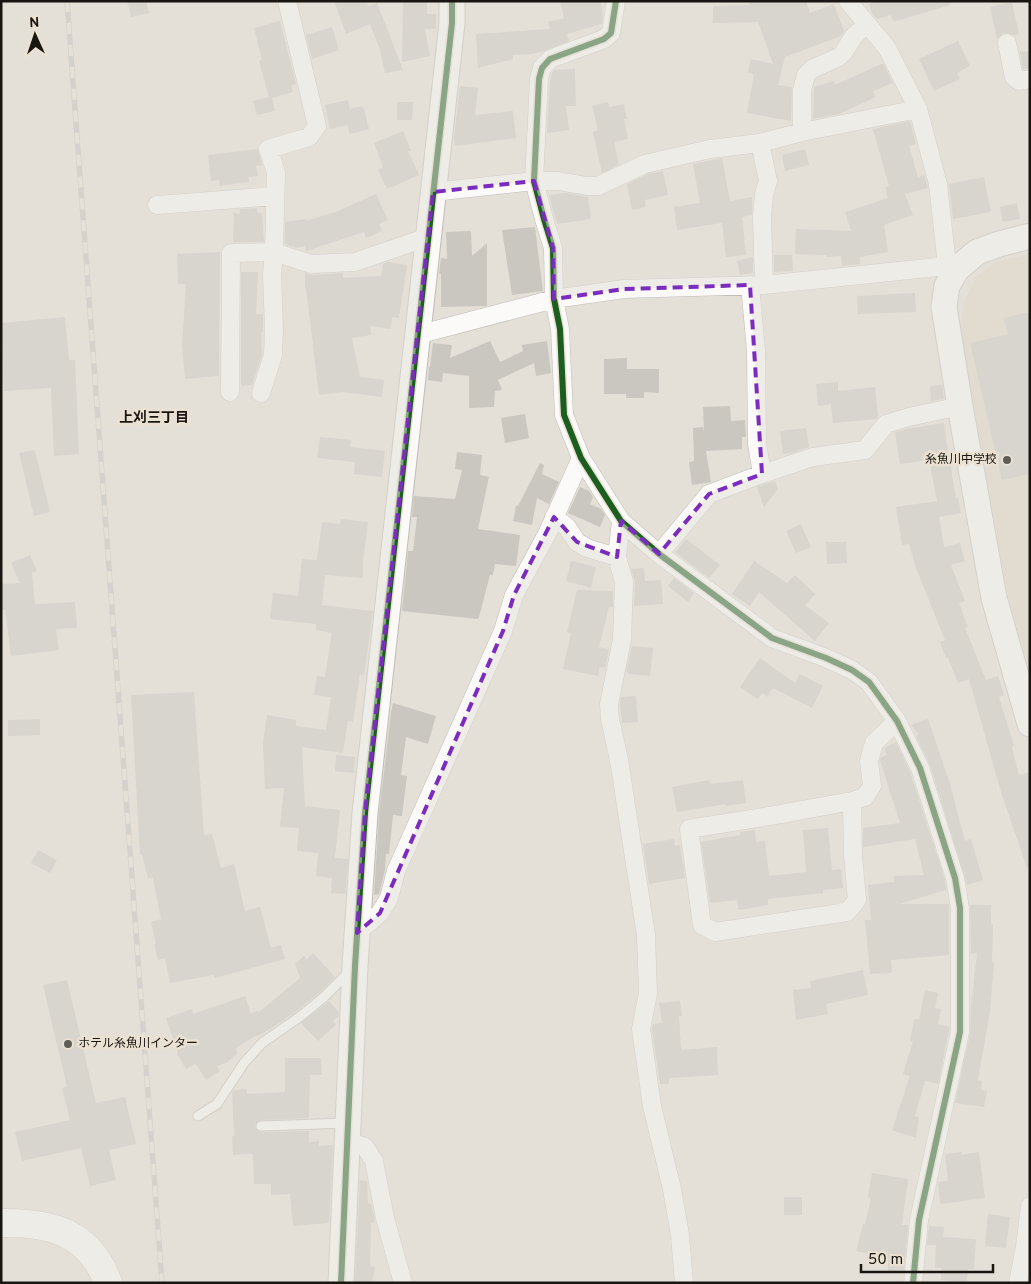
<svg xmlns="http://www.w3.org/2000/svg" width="1031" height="1284" font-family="Overpass,'Noto Sans JP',sans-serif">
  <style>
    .built { fill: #dfd6c6 }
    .building { fill: #cac7c0 }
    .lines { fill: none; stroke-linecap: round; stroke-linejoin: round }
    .lane-casing { stroke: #bfbcb5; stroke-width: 11 }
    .street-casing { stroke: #bfbcb5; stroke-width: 19 }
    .secondary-casing { stroke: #bfbcb5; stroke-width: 27 }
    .highway-casing { stroke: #bfbcb5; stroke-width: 29 }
    .lane { stroke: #fbfaf9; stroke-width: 9 }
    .street { stroke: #fbfaf9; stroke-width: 18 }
    .secondary { stroke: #fbfaf9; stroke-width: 25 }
    .highway { stroke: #fbfaf9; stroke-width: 28 }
    .rail-casing { stroke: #c4c2c0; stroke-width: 5.5 }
    .rail { stroke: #eae1d2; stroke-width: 4; stroke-dasharray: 11; stroke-linecap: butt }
    .cycleway-casing { stroke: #eae1d2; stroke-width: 9 }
    .cycleway { stroke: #1b5e20; stroke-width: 6 }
    .marked { fill: none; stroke: #7b2cbf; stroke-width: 4; stroke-dasharray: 10 6; stroke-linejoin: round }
    .poi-dot { fill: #605d57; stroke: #eae1d2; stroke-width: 2 }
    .labels { text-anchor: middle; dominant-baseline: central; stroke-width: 5; stroke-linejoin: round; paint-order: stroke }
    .poi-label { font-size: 12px; fill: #191611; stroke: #eae1d2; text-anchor: end }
    .neighbourhood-label { font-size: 14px; font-weight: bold; fill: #191611; stroke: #eae1d2 }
  </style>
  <rect width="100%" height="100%" fill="#e4e0d8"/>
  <path class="built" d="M1030,254V672L1007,592L960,327L964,301L976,277L995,262Z"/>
  <path class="building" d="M127,1H146L149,13L131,17Z
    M334,1H367L368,6L377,3L403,70L385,73L380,50L370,24L346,34Z
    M403,1H427V14H436V29H425L430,56L402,62Z
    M560,1H600L603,15L602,24L567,34L569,41L544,51L532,54L513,55V59L478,68L476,34L550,29L548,22L564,18Z
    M749,1H806L810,13L834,4L844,31L841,36L785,57L778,85L792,87L791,121L747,113L754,74L748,73L751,59L773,64L758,22L713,23V6L750,5Z
    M879,1H949L950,5L893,22L891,15L877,19L872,13L869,4Z
    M1012,2L1019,34L1014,35L1004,33L997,39L990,7Z
    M280,21L296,84L291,86L293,92L272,98L275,111L257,115L253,101L269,97L259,61L262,60L254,28Z
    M332,27L339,50L312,59L306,35Z
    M958,41L970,66L957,73L960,79L934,91L919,59Z
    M1030,51V69H1023L1020,52Z
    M881,64H883L893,83L873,91L876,97L839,114L813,119L814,87L834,81L835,85Z
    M575,69L576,106H566L569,130L547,133L550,81L552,73L554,70Z
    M460,86L478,88L475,115L513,111L516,138L455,146L454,137Z
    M348,100L350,109L363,106L369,129L350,134L347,125L330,129L325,105Z
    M397,102H413L412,120H397Z
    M608,102L609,107L624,104L627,119H624L628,139L614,142L619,165L602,173L593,132L598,130L592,106Z
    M910,121L916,144L909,146L918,177L924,175L928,188L905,194L913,215L884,225L888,252L860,257V264L842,266L841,256L827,257L826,255L795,254L796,229L851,231L845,212L888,198L885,187L889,186L873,129Z
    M403,131L411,151H408L419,175L387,189L378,170L383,167L374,143Z
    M258,149L262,165L256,166L258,176L248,177L249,182L220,186L219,180L211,181L208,155Z
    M805,149L809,165L785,171L782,155Z
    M722,158L730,201L752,197V215L742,217L746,255L726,257L722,223L677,230L674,207L700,203L693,164Z
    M663,171L668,195L645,200L646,207L632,210L627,184L648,174Z
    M984,177L991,212L953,219L949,184Z
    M566,193L588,197L591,219L557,224L549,195Z
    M376,194L388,220L379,224L382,231L366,238L364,232L306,251L305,246L296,248L285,244V222L306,219V221L338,211Z
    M1017,203L1020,219L1003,222L1000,207Z
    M257,208V213H262L264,242H233L234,213L240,214V209Z
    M535,227L543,291L512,295L502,230Z
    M471,231L472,256L487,243V306L441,307V274H439L441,258L447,259L446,232Z
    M220,252L219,376L185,379L182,345L186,284H178L177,254Z
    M774,255H792L793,271L774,272Z
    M753,257V273L740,275L737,261Z
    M388,262L407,265L399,318L392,317L391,329L370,326L371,335L352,338L360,377L384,380L382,397L342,392L319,395L306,288L305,289V273L311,275L343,273V278L381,276L383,264Z
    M241,272H258L256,314H263V332H261L262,355L252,385L241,386Z
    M915,293L916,312L858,314L857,296Z
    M1030,312V474L1002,480L970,343L1008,334L1004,318Z
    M65,317L69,360H75L79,454L54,456L51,388L4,391L1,323Z
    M490,341L500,362L523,351L522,345L547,341L551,373L536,376L534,363L498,380L502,390L495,391L494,407L469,408V376L443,373L442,382L428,380L429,367H430L433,343L452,345L450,358Z
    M627,358V369H659V393L644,392V398H626V394H604V359Z
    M838,382V391L875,387L878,417L877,419L833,423L831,404L818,406L816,384Z
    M942,385L944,399L931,401L930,386Z
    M730,406L731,421L745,420L746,437H742V449L706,451L711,482L692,485L689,462L694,461L693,428L703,427L704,432L703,407Z
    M525,414L529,438L505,443L501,418Z
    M944,423L948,453H950L952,476L956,498L958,497L961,513L939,517L944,547L960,543L965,561L951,565L965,601L959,603L968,627L965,628L986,680L998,676L1004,695L999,697L1014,746L1012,747L1019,775L1030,772V867L1027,868L1001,792L969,679L958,683L948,658H946L940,642L945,640L916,568L909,544L902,545L896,507L937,501L929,460L900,464L895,432L906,429Z
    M806,428L809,447L792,453L783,454L780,431Z
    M320,437L351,440L350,447L385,451L382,477L354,474L355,462L317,458Z
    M35,450L50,512L34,516L19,453Z
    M457,452L482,455L480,475L489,477L478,529L520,535L516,566L495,564L493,575H490L479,617L478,619L402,611L408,551H413L417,517H412L414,496L455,499L462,470L455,469Z
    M540,463L544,465L542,474L559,482L549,504L537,498L532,525L513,521L516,506H518Z
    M775,481L778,489L764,507L757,487Z
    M580,487L589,491L593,497L590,504L601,509L605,515L600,527L568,513Z
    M341,519L368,522L363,562V578L325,575L322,605L373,611L364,675L360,674L353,722L348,721L343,753L302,747L305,806L340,810L335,858L348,859L345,894L331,893L332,878L316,876L318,853L297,851L299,828L280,827L284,788L265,789L263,741L267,715L296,720V726L326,730L331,697L314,695L317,676L325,677L332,633L316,630V624L270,619L273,593L298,596L302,559L317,560L322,522L340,524Z
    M801,524L811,547L796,553L786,531Z
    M686,539L720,565L709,578L675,552Z
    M826,542H846L847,563L827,564Z
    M30,555L37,571L32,573L35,604L75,602L77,628L56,629L59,650L11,656L5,610H1V584L20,583L11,563Z
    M571,561L596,567L591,588L566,581Z
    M754,561L787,583L795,575L815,594L805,605L829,623L815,641L759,592L750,606L732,594Z
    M644,568L645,581L661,580L663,604L634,606L635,582L631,569Z
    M674,578L694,593L688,602L668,586Z
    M577,590L613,591V607H609L599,647L609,649L605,668L600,667L598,676L563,669L571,633L567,632Z
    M632,646L653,648L650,676L628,674V672H626Z
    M760,658L795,683L800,674L823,686L812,708L773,688L767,697L762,693L758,699L740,687Z
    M194,692L204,835L212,834L221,868L234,864L245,911L260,907L271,948L281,945L285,959L215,978L214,975L170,983L165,958L158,960L154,945L156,944L151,922L161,919L153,878H148L142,855H140L131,695Z
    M636,696L638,722L622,723L620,705L621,697Z
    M393,703L436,716L428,744L406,737L401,775L407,776L402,816L393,815L389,854H386L385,870L379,894L374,895L379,814L391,712Z
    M40,719V735L8,736V720Z
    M928,719L950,784L965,841L971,839L983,880L967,885L930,765L916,736L919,735L911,725Z
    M896,742L910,772L945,880L946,890L899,904H949V955L891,960L892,973L870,974L865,920H871L868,885L894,882V876L924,875L915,839L863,847V828L900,823L880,760L881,757L887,755L884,748Z
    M336,755L355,757L354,773L335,771Z
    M709,780L710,784L743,780L746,803L725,806V804L677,812L672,787Z
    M828,828L832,870L841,869L843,888L823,890V893L768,899V905L739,910L737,900L710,903L701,842L740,835V832L755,830L756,842L765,841L769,876L806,872L803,830Z
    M674,839L675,846L680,845L685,878L649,884L643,844Z
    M38,850L57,860L50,873L31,863Z
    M970,905H991V924H993L992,962L994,963L990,1011L978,1080L982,1081L981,1090L987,1091L984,1107L955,1103L970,1034L971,1007L977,953L971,954Z
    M313,953L335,977L320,992L297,1011L275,1026L258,1036L257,1035L236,1048L237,1054L226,1063L217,1066L220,1071L206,1080L196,1064L186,1069L177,1054L178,1053L166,1018L192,1009L193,1014L245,996L251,1014L258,1010L259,1012L300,978L295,964L304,956L307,959Z
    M863,970L868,995L826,1004L828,1014L796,1020L793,990L811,988L810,981Z
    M67,980L96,1103L125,1097L136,1144L109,1150L116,1180L90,1186L81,1148L22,1161L15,1132L70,1120L62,1088L67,1087L43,985Z
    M925,990L938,993L935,1008L941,1009L938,1024L949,1027V1031L938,1084L925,1081L915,1116L919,1117L916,1138L892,1130L910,1076L903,1074L913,1041H910L914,1019L919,1020Z
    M329,1001L339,1012L338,1016L333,1021L336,1025L318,1041L301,1023Z
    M680,1001L682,1016H679L681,1050L717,1047L718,1075L669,1078V1084H660L652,1029L653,1024L662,1023L659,1003Z
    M285,1058H321L322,1075H310L309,1118L261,1120L256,1123L255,1127L258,1131L261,1132L309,1131V1142L319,1141V1146L333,1145L329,1223L293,1226L290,1194L271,1195V1184H254L253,1154L233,1155L232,1136H234L232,1092L234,1090L246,1089L247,1094L285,1092Z
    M962,1152V1155L979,1152L985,1198L940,1204L938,1182L948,1181L945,1154Z
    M872,1173L908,1179L902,1225H908L904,1270L888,1271V1258L856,1251L863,1224L865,1225L871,1198L868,1197Z
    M360,1180L367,1181L368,1203L371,1204L375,1220L374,1223H371L370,1266L375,1267L372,1283H355Z
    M784,1197H802V1215H784Z
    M988,1214L1010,1217L1006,1248L985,1246Z
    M929,1226L944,1227L943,1237L976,1239L974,1269H968L967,1282L941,1280V1268H935L936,1245H927Z"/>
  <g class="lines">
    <defs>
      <path id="lane" d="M198,1116L217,1104L244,1063L262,1043L301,1016L324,997L350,971
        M261,1126L346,1123"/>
      <path id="street" d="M616,1L611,33L604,39L550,59L542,68L539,79L534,181L544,219L553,248L554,299L560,329L564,415L581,458L621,521L659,554L772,638L826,658L852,670L869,682L897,721L920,768L955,878L960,908V1032L919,1220L913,1283
        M848,1L887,48L918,109L938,184L947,266
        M1007,43L1014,77L1019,81L1030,79
        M802,132V90L806,75L812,69L839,57L844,52L853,37L867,24
        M760,143L768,181L764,194L762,217L764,285
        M433,192L534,181H558L587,186H598L645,164L710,149L760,143L802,132L918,109
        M157,205L275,196
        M750,285L756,351L757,444L762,474
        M417,335L554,299L624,289L764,285L947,266L957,269
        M230,392L231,253L274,252L311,264L355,262L428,237
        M261,393L273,355L274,329L272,274L274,252L276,172L268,149L309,137L317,126L288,5
        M554,517L567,527L577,542L587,548L617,557L624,582L622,640L609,704L610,719L619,760L646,935L648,993L641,1029L652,1106L672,1189L680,1235L684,1283
        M659,554L709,494L762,474L813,457L865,450L886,424L909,417L960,406
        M617,557L621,521
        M852,801L853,855L857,900L847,912L715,932L702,925L689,829L781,814L852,801L865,797L872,786L869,761L874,743L897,721
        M357,933L380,913L389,898L396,871L503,631L514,595L548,532L581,458
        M348,1141L365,1147L374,1161L385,1218L403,1283
        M1018,1283L1025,1246L1030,1206"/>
      <path id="secondary" d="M1030,236L999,244L977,252L957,269L947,286L944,307L960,406L994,598L1030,724
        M341,1283L355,966L365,813L452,23V1"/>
      <path id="highway" d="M1,1223C50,1222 90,1232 108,1283"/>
    </defs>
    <use href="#lane" class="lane-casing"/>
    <use href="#street" class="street-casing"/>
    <use href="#secondary" class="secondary-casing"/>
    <use href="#highway" class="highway-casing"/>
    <use href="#lane" class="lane"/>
    <use href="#street" class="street"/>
    <use href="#secondary" class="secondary"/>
    <use href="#highway" class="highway"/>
    <defs>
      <path id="rail" d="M67,1L162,1283"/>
    </defs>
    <use href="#rail" class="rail-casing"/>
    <use href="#rail" class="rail"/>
    <defs>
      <path id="cycleway" d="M616,1L611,33L604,39L550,59L542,68L539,79L534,181L544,219L553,248L554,299L560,329L564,415L581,458L621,521L659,554L772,638L826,658L852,670L869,682L897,721L920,768L955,878L960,908V1032L919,1220L913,1283
        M341,1283L355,966L365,813L452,23V1"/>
    </defs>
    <use href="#cycleway" class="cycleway-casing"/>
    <use href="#cycleway" class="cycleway"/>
  </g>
  <path d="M0 0H1031V1284H0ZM534,181L553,248L554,299L624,289L750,285L762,474L709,494L659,554L621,521L617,557L577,542L554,517L514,595L503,631L380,913L357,933L365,813L433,192Z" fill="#e4e0d8" fill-opacity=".55" fill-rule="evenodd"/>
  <path class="marked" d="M534,181L553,248L554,299L624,289L750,285L762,474L709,494L659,554L621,521L617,557L577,542L554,517L514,595L503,631L380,913L357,933L365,813L433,192Z"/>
  <g class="poi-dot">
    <circle cx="1007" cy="460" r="5"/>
    <circle cx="68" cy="1044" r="5"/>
  </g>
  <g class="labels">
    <g class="poi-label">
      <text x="997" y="460">糸魚川中学校</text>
      <text x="78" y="1044" text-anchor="start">ホテル糸魚川インター</text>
    </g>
    <g class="neighbourhood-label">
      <text x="154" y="418">上刈三丁目</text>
    </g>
  </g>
  <rect width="1031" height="1284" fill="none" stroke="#191611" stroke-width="5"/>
  <g transform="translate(35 35) rotate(357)" stroke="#eae1d2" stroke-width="4" paint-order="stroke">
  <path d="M0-4L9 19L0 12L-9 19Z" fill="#191611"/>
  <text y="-8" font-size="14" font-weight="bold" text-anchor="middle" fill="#191611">N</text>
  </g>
  <path d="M861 1264v8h132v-8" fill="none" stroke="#191611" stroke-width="2.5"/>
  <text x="868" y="1264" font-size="15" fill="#191611" stroke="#eae1d2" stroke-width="4" paint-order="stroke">50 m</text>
</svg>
